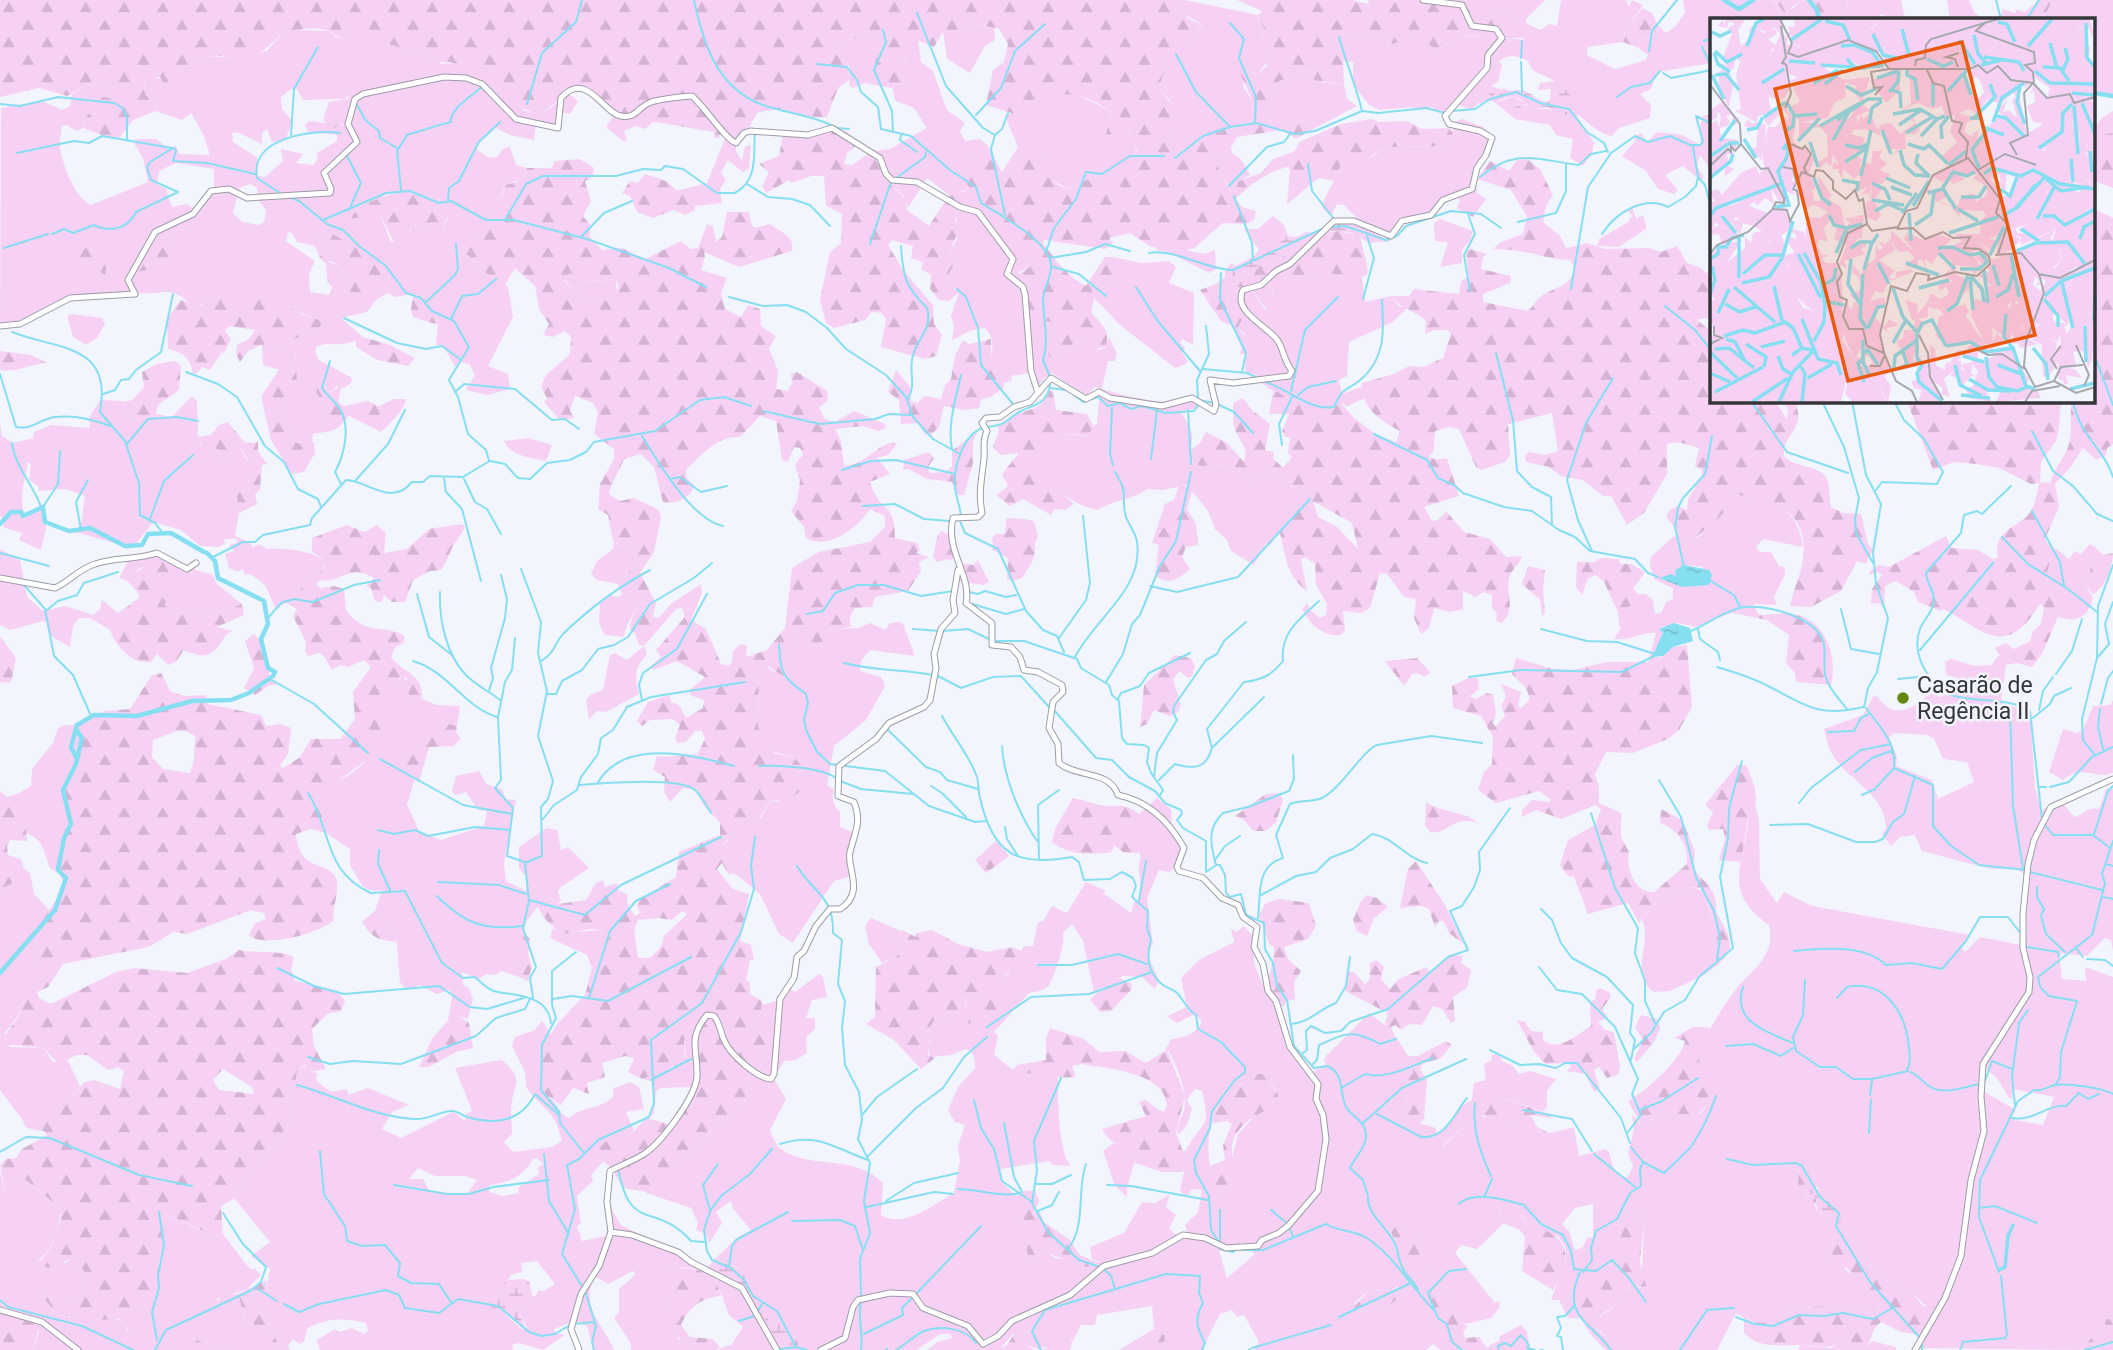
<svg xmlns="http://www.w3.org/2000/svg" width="2113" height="1350" font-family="Roboto,sans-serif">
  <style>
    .grass { fill: #f7d1f4; fill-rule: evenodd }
    .forest { fill: url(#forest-firs); fill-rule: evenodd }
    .wetland { fill: url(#wetland-marsh) }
    .water { fill: url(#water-ripples) }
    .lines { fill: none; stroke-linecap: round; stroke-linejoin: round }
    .stream { stroke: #86def1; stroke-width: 2 }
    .canal { stroke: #86def1; stroke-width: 3.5 }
    .river { stroke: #86def1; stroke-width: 4.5 }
    .minor-casing { stroke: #9a9da6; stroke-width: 7 }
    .minor { stroke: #fff; stroke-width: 5 }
    .poi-dot { fill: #61870f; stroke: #f2f5fd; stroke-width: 2.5 }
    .labels { text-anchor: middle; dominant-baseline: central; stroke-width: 5; stroke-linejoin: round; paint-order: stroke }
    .poi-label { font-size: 23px; fill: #35363a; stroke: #f2f5fd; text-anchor: start }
    .inset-river { fill: none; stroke: #86def1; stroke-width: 3.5 }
    .inset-road { fill: none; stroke: #a6a9af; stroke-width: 2 }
    .view { fill: #e8590c; fill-opacity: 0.15; stroke: #e8590c; stroke-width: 3.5 }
    .inset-edge { fill: none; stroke: #35363a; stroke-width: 3.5 }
  </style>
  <defs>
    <pattern id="forest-firs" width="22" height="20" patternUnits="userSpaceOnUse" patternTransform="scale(1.75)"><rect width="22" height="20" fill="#f7d1f4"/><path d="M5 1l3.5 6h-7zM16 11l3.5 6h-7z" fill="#d4b4d2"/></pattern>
    <pattern id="wetland-marsh" width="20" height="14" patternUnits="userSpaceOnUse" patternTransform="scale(1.75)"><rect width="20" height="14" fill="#f7d1f4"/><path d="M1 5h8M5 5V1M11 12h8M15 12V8" fill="none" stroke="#d4b4d2"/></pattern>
    <pattern id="water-ripples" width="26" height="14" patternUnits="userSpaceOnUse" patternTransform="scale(1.75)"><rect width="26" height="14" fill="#86def1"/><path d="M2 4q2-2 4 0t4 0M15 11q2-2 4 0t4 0" fill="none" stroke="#74bfcf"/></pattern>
  </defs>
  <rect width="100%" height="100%" fill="#f2f5fd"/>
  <path class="grass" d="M1185,0L1258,15L1265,32L1261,36L1268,61L1257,75L1250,71L1244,74L1243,86L1253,102L1252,120L1198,142L1194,151L1185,154L1174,142L1171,102L1159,87L1169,55L1177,52L1180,57L1202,24L1183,14L1180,7Z
    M1467,0H1545L1526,19L1527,24L1541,30L1549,24L1557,26L1561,0H1626L1629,7L1632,0L1643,5L1625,30L1623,42L1587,47V55L1615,69L1646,60L1648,55L1639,48L1640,40L1660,30L1657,24L1666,33L1676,26L1685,12L1683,0H1768L1792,9L1803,0L1813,5L1818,17L1712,19V63L1657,72L1651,89L1640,94L1651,105L1650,118L1619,128L1612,136C1591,133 1571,104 1554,90L1550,101L1551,89L1538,90L1540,83L1555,81L1532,70L1528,61C1519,56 1507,53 1499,62L1502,65L1498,82L1491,86L1502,90L1500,98L1490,93L1489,89L1482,104L1478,103L1472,110L1457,104L1444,114L1431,107L1417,110L1412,107L1380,110L1369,105L1353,84V62L1343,61L1334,50L1338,34L1349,33L1361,37L1378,33L1391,43L1412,33L1439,49C1451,39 1470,34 1486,36L1491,30L1499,29L1506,38L1524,40L1515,30L1518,18L1496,10L1475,20L1465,4Z
    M1848,0H1901L1905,19H1892L1881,14L1877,19H1826L1834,12L1847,10Z
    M1947,0H1969L1974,12L1982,19H1950Z
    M2053,0H2113V97L2094,94V19H2043Z
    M2035,3L2029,19H1999L2003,9L2016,13L2015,9L2025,12Z
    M970,23L994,28L995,40L985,46L970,73L947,59L943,32L968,30Z
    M293,30L329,31L338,38L344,37L346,31L386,40L388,44L432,57L441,64C459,60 488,71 501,84C515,97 519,117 542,112C552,109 560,99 569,94L578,101L570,114L561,112L562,129L536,124L534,140L510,135L496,128L481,140L477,150L490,158L497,157L504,148L510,147L516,165L527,168L521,180C496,184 506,196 496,213C491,221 481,231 475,239L463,241L448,252L468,255L477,266L508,287L513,317L488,366L508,374L510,389L487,395L466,390L475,375L470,365L460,361L455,367L443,345H436L438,324H435L438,319L430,306L411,294L396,297L387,293L376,300L367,312L341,318L363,337C341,349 335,341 317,346L315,352L319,360L352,378L351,383L344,388L337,386L330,393L323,382L316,392L326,407L323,413L331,431L313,434L312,442L309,439L300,444L295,442L292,429L278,410C306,380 289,385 296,353L280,370L263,365L262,345L281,350L305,332L320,327L322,322L282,305L213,298C189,316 185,290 166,292C135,295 104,293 74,296C48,300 36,324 0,325L1,108L42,101L62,110L70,106L72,94L85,86L108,83L110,98L84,119L83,128L76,131L67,125L62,126C61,133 59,142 60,148C63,166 75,198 91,205L148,182L143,158L134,143L136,139H156L169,149L176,146L179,154L210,155L203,134L191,113L182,120L155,111L156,106L145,94L144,77L150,75L163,80L209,56L231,58L267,51L283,32ZM291,89H297L303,100L345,99L350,94H356L349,109L347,126L310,121L305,125L308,132L337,135V141L317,153L318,159L313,165L296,163L303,154L281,149L283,161L265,177L258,176L257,157L233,142L232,133L237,132L262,144V133L267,129L272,142L286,139L292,121L282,109L281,97ZM176,163L214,169V188L195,209L187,204L172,207L166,189L157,184L159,171ZM251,184L257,188L258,200L266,210L264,222L259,225L242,222L233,213L239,188ZM388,193L419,198L448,218L442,229L434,222L423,227L422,234L411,230L405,238L391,242L380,215L353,208L374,203ZM183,217L186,226L169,234L173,252L145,251L156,229ZM317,226L390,267L391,274L368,295L347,284L339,266L326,261L327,281L332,287L329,295L310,292L309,274L315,261L286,241L288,232L292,233L297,242L315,246L319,256L328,254L334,245L317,238Z
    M884,34C888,55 864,64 881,86L865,83L853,88L849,85L850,68L839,49L841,41Z
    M906,35L918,39L921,62L933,71L947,110L965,123L960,131L965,141L980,139L988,146L985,163H978L973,156L967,190L949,195L927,178L908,208L903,195L887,181L872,151L890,149L927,128C913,109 921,109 895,101L892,85L908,84L907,66L901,49Z
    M1314,70L1321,82L1344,84L1347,99L1357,106L1317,127L1314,123L1290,120L1269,124L1272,90L1279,81Z
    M1051,94H1076L1111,111L1109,116C1123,127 1140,138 1135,158L1105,177L1090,178L1069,189L1051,180L1043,170L1042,158L1028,144L1006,173L1002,172L1018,147L1005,116Z
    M1513,96L1527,104L1519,106L1524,110C1543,106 1559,111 1577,116L1594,143L1592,153L1583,166L1570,158L1573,139L1556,135L1550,125L1515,119L1496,103Z
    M645,103L647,118L653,122L645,129L635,126L624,131L627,141H623L606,127L615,113Z
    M2113,111V133L2099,135L2094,145C2094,125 2097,120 2113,111Z
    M1712,113V171L1700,155L1697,166L1704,178L1700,180L1683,166L1665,175L1678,190L1674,194L1658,189L1646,171L1622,156L1635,141L1634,137L1641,133L1647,142L1657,132L1682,135L1702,146L1699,129L1703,116Z
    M1462,119L1483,127L1494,137L1477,170L1476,184L1440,201L1430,215C1412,213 1403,220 1391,233L1374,230L1373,234L1358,225L1339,222L1357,218L1344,205L1337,204L1331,216L1322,208C1325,192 1337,180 1341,163L1372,157L1385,147L1452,146L1453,123Z
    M726,136L736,139V151L742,161L745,146L751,145L749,168L743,172L728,160L721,173L726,180L720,189L722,203L695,206L676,191L707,183Z
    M1232,153L1240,158L1250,175L1239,181L1235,191H1231L1211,154L1227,156Z
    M963,207L1000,222L1017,246L1029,252L1030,267L1018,272L1047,320L1055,323L1056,331L1046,342L1049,357H1059L1076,341L1090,346L1096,352L1105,347L1109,337L1117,354L1114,361H1108L1102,389C1116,394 1154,402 1168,402C1181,401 1187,393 1200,397L1199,408L1180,411C1191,427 1195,433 1190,452L1200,466L1231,464L1250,481L1271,469L1309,497L1310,500L1297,509L1270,545L1266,543L1254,565L1231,551L1227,540L1215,529L1208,511L1187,485L1163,490L1147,489C1134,500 1114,499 1098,510C1080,508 1034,482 1040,461C1041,456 1047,452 1049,448C1057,432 1071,434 1086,436L1090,428L1097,424L1100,389L1095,387L1087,395L1083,394L1052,373L1044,378L1035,392L1029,373L1011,376L1012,380L1005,383L987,365C994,354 995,337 985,328L972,330L952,340L954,327L951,316L959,292L952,282L947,285L944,282L956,261L949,253L957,239L956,214Z
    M1632,207L1636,219L1643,215L1647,228L1619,247L1597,246L1599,239L1628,222L1632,216L1628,210Z
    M1273,216L1284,225L1288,236L1261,258L1254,256L1259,250L1244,229H1258Z
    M1440,219L1473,231L1470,241L1462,249V263L1440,267L1448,242L1435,241L1434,223Z
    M1160,245L1187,248L1189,251L1204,254L1215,250L1216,269L1209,273L1168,252L1157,250L1155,246Z
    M1112,257L1142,263L1169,261L1176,267L1169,283L1194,293L1193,345L1182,339L1180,342L1185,348L1182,353L1188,361L1186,364L1175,368L1120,325L1094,298L1110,286L1119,284Z
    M570,273L577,280L616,281L617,295L615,299L585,304L564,279Z
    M1279,273L1300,277L1316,273H1352L1362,276L1365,302L1391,296L1399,306L1407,308L1393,322L1349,342L1347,376L1339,380L1342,394L1361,387L1365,398L1346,407L1344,403L1331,411C1308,404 1266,395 1255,374L1245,373L1246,354H1240L1245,334L1238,327L1239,319L1227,313L1228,295L1236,287H1250L1265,310L1274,295L1269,284Z
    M72,314L102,318L105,324L97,338L86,345L73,337L67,316Z
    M192,396L197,401L198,441L201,446L218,449L223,461L232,447L238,444L252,469L250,481L238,492L239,513L235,536L249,542L253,548L259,544L267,549C279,547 318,551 325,562L323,570L276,610L265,585L251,574L245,575L243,569L237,572L229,568L225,554L234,551L229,545L236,543L237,539H224L225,544L218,547L200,546L181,530L153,522L133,548L71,531L81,526L85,496L66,489L38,491L39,487L29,480L31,464L28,462C25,481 19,495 24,514L45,509L46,528L41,550L19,540L22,533L3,527L4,518L0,516V424L2,436L13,443L33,438L34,432L51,425L90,428L89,418L100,400L123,401L132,422L156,414L172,417Z
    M528,438L552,445L546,461C531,458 510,456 504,441Z
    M1728,495C1768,496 1797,503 1803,547L1763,539L1756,547L1760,552H1771L1779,566L1785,567V574L1774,597L1777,605L1753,604L1696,627L1677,623L1660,628L1663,633L1654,657H1661L1656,662L1648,663L1656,633C1644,631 1631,641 1614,639L1620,629L1618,612L1632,604L1638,594H1646L1653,600L1655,614L1661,613L1666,602L1673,599V588L1655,580L1650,567L1651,557L1674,536L1685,545L1701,535ZM1684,565L1703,567L1706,585L1689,586L1661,576L1677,577L1675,570Z
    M614,542L636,552L634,566L618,584L597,580L591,574L597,561L613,549Z
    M2090,544L2096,548L2086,586L2093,598C2088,618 2077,623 2058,617L2046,577L2053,550L2057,549L2069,559L2075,551L2081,554Z
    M0,549L20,560L27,597L43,611L65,606L93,615L100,609L102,600L118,613L110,630L90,618H79L73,626L70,647L51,636L47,623L43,621L10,630L0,625Z
    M157,553C174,553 193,573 212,574L217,584L242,604L206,617L205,613L193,611L186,615L164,606L148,565L130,573L128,581L119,578L129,559L142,560Z
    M634,590L641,592C640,610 626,619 624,637L605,635L599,624L600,604L609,595L617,597Z
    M899,622L903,624L915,656L870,650L861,661L860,671L881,677L885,686L866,720L834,746L827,786L834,789C831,799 833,805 840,812V827L855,833L849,853L852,876L834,881L793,943L779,934L760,894L734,873L720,846L761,818L770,800L778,802L805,772L794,757L771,751L758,727L759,671L764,665L774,672L788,666L795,638L799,640L831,629L858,628L870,623L885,630L890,623Z
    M644,646L647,654C635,668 634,675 639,694L606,712L597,711L589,720L586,700L590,695L603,690L610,655L615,653L627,660Z
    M1998,656H2003L2006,665L2001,702L2030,713L2035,787L2041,811L2060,799L2074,817C2084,815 2087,806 2099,809L2106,789H2113V951L2111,940L2105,938L2087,956L2059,953L2062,979L2086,981L2085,967L2113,977V1317L2106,1320L2103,1332L2091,1338L2081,1350L1915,1348L1927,1307L1912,1293L1878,1276L1846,1232L1834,1230L1830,1265C1854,1268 1864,1288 1880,1305L1877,1316L1872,1317L1865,1311L1846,1306L1841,1312L1836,1308C1827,1307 1817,1306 1808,1307C1773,1312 1774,1337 1736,1313L1717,1350H1620L1597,1328L1596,1322C1601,1314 1608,1313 1614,1306C1623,1296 1624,1285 1641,1288L1644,1226L1639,1219L1641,1210L1629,1212L1614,1269L1588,1274L1579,1299L1580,1318H1568L1559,1300H1551L1566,1258V1248L1559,1237L1527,1223L1521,1215L1500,1211L1498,1221L1504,1223L1477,1249L1461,1245L1455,1253L1495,1303L1499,1301L1500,1307L1491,1318L1465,1324L1454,1311L1448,1292L1435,1293L1423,1288L1463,1350H1441L1433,1344L1426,1350H1254L1259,1342L1244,1315L1237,1317L1232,1310L1220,1314L1202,1350H1164L1165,1335L1158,1333L1134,1350H1119L1154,1329L1152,1306L1097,1315L1095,1325H1081L1072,1343V1339L1052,1347H1042L1041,1350L1026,1345L1021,1332L1012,1335L999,1350H927L937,1342L952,1338L950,1334H940L917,1350H797L783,1320L750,1293L741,1269L716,1258L737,1238L751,1230L733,1209L731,1201L716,1212L722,1223L709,1243L706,1234L696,1230L698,1223L691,1208L646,1193L698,1146L716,1123L743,1109L749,1074L758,1075L766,1043L758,1032L761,1004C776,1003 781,1000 788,987L795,992L819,974L823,977L827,997L812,1000L806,1018H815V1029L806,1037L807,1053L796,1060L784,1061L774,1079L786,1099L770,1130C772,1135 776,1146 781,1149C808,1170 854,1153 883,1183L881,1215C905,1229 934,1204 954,1193L960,1161L958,1146L965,1125L955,1122L948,1110L958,1087L975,1068C975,1060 975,1052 966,1049L951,1055L930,1057L927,1045L935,1037L926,1034L936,1018L951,1016L967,1006L964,998L972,992H978L984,1013L1002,991L1001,977L1009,974L1024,946H1033L1038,922L1043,921L1052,906L1067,913L1086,882L1106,891L1103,893L1131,913L1134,902L1140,899C1144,883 1135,873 1141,857C1133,845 1137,828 1139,814L1157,798L1171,809L1172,829L1183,847L1175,868L1169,872L1159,870L1147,898L1153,944L1147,954L1159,980L1155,989L1142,977L1123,976L1094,992L1083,941L1072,924L1063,933C1066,944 1054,977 1049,985C1044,992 1036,991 1029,993L994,1032L998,1036L994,1055L1013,1070L1048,1074L1058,1078C1058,1098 1058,1153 1071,1166L1053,1165L1049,1161L1001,1169C997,1185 1013,1189 1020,1201C1024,1208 1027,1247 1029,1258L1047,1253L1056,1258L1100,1262L1092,1259L1090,1247L1124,1233L1142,1202L1155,1203L1170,1194L1166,1207L1176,1215L1169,1228L1176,1235L1187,1232L1185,1225L1198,1212L1202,1190L1192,1189L1187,1197L1180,1191C1182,1177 1187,1166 1186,1151C1201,1120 1212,1132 1202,1091L1195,1089L1187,1100L1192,1109L1187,1125L1178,1135C1175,1124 1185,1115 1185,1103C1185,1086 1176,1065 1168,1050L1165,1051L1171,1039C1184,1038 1196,1034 1202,1022L1195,1014L1177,1023L1167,1016L1187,1007L1181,978L1199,960L1234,942L1231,928L1236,932L1244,926L1253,936L1254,963L1263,985C1284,992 1283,1022 1289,1039C1293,1051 1305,1062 1312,1072L1326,1066L1324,1060L1327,1055L1369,1013L1385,1025L1393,1026L1391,1029L1408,1056L1413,1073L1408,1079L1405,1119L1436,1128V1136L1444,1146L1467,1124L1480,1116L1512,1123L1519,1114C1538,1140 1546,1134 1574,1127L1579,1156L1606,1149C1616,1159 1607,1176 1628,1177L1633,1166L1628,1154L1634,1128L1632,1114L1641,1125L1666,1113L1699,1114L1709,1104C1709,1083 1692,1062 1703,1042C1712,1025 1724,1004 1737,988C1754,968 1776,955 1769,925C1718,889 1747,862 1749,811L1757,810L1759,820L1760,879L1777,903L1784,892L1812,906L1970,935L1961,947L1965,952L1980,937L2021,945L2024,874L2016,869H1991L1922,851L1915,835L1900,837L1891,846L1882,834L1886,828C1885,791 1844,780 1830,750C1827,744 1826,735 1824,729L1863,715L1874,695C1880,698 1882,703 1887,707C1905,718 1920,701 1934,691L1939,697L1953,693L1960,684L1958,678L1946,675L1945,662L1951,659L1975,666L1992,665ZM1894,733L1927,735L1934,739L1943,759L1967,762L1974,782L1938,799L1932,780L1896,766L1897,756L1889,738ZM1982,1066L1997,1078L2009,1098L2012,1099L2013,1089L2054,1097L2043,1125L2015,1120L2012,1116L2016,1110L1981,1090ZM1265,1073L1277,1092L1238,1134L1223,1194C1206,1175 1205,1139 1214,1114C1219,1101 1231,1093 1240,1084H1252L1256,1074ZM1811,1165L1817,1187L1838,1203L1835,1224L1817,1212L1813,1199L1805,1195L1798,1168ZM1593,1204V1238L1588,1237L1582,1248L1575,1250L1569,1231L1562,1224L1575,1208ZM1403,1227L1409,1233L1411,1229L1431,1230L1421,1232L1419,1252L1428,1270L1420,1278C1402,1266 1393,1254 1391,1231ZM1219,1250H1250L1255,1254L1227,1278ZM1398,1286L1399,1298C1387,1310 1372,1314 1356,1310L1355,1303L1369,1290L1390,1291Z
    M403,677L408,682L409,699L421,702L422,699L437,705L460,706L457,726L440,722L432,736L419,737V747L410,749L401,771L415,779L407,804L419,831L441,840L484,826L487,811L478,810L466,792L455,795L452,791L456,776L479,771L486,784L502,789L506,799L516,800L504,864L506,881L526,891V877L519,868V847L547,828L557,830L561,850L568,847L589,868L561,887L558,891L561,901L558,904L537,891L539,905L526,922L524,932L521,930L524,950L519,964L523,970L519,977L501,971L496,975L487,974L478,979L462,972L463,985L469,988L473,999L468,1019L459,1016L448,1020L452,997L450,990L436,994L421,985L406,990L400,982L396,936L387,927L379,911H375L382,890L373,891L363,887L350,865V849L326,833L321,812L308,793C317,784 336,783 347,776C390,749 378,722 393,682Z
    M2113,700V773C2092,780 2084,763 2063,780L2049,772L2063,729L2077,733L2083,730L2093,706L2110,705Z
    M65,725H73L68,738L72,763L63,798L72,823L66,827L67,835L60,844L58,873L50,868C44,852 44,840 26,833V829L20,832C8,824 14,805 19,793L31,786L32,769L53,743L58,728Z
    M23,867L30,873L34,894L50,911L35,932C43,964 27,1008 5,1033L10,1047L44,1048L53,1062L68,1061L80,1086L69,1100L24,1122L0,1090V889L12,884L14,876Z
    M1692,887L1705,892C1708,910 1721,934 1715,952C1713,962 1704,966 1702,976L1670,991L1654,992C1628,976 1653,939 1642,920L1656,902Z
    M871,918L901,931L893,935L903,953L882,963L869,944L865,926Z
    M553,928C570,937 592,928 612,931L592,968L587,955L550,938Z
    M542,1021L551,1034C541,1051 534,1076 545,1095C547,1098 552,1099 554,1102C559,1108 560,1114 569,1118C582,1106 597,1111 613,1097V1089L630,1082L639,1087L644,1109L626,1112L634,1131C619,1138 605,1136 597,1154L603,1162L591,1175L593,1181L577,1196L581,1224L577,1226L582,1241L606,1236L610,1207L621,1225L741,1286L765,1315L781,1350H717L732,1344L743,1327L729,1315L716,1279L696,1269L672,1266L668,1271L673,1291L669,1312L678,1339L687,1344L689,1350H631L630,1342L614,1318L619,1312V1289L636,1274L633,1271L608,1284L595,1276C579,1308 603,1323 614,1350H594L587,1326L574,1321L554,1329L556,1333L565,1335L543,1350L519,1343L512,1345L513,1350H320L317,1340L335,1329L340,1332L352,1328L364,1334L368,1331L366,1323C344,1318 327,1317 307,1329L304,1342L300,1344L293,1339L288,1346L290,1350H282L251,1294L266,1292L270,1269L251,1256L270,1242L234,1198L238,1189L283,1135L290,1119L297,1071L306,1066L310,1072L317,1073L316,1081L331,1092L347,1089L348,1095L368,1088L409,1105L392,1112L382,1129L401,1138L453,1112L465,1121L466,1114L472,1111L455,1068L501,1060C528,1080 511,1085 511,1111C511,1119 512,1126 512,1134L504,1142L513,1152L552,1147L562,1141C554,1107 543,1111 526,1087L525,1072L512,1046L515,1037L535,1030ZM537,1158L544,1164L538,1167L539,1174L518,1188L519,1193L503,1196L489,1192L490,1185C508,1182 524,1177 532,1160ZM418,1168L435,1176H465L477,1180L467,1194L430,1192L423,1179H409ZM537,1261L555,1284L544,1291L538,1290L537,1294L521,1306L519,1314L527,1327L522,1329L501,1311L471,1305L474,1299L479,1301L501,1291L511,1275L522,1272L521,1263Z
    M697,1030L695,1087L661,1088L656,1091L654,1113L649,1119L654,1103L651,1081L643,1079L660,1070L670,1071L678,1059L686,1057L684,1040Z
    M1499,1054L1502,1061L1513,1066L1519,1074L1530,1071L1556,1079L1547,1091V1107L1543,1111L1497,1096L1480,1106L1472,1100L1474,1083L1486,1080L1484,1064L1492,1060L1491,1055Z
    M1113,1143L1138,1149C1135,1165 1126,1182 1127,1197L1115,1186L1103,1151Z
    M0,1172L5,1192L12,1182L26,1180L60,1208C61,1225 53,1251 38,1260L66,1263L71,1259L87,1274L82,1295L75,1298L39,1293L58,1315C76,1320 112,1315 124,1322L128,1331L137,1308L154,1295L163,1240L160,1227L162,1213C183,1220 201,1233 222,1237L223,1234L250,1269H255L261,1275L247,1289L216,1299L227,1310L239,1297L245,1319L267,1338C243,1350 215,1350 192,1338L175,1350H33L39,1331L0,1309Z
    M1521,1325L1527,1332L1530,1350H1493L1496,1347L1492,1344L1499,1341L1500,1336Z
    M1872,1341L1896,1347V1350H1863Z
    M1841,1343L1850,1350H1798L1801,1345L1831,1348Z"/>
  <path class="forest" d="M0,0H1185L1180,7C1183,16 1192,23 1202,23L1180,58L1177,52L1169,56L1159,87L1172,105L1174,142L1185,154L1194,151L1199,141L1198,131L1232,129L1252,119L1253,102L1241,75L1249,71L1257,75L1267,66V56L1259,41L1265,31L1258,15L1262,11L1237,0H1351L1369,4L1368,0H1467L1465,4L1475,19L1496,10L1518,18L1516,30L1524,38H1506L1499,29L1491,30L1486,36C1469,33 1450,40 1437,50L1412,33L1393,44L1378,33L1361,37L1349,33L1338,34L1334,50L1343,61L1344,84L1314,80L1313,70L1279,81L1272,90L1269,124L1290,120L1314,123L1317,127L1296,139L1282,130L1237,137L1231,148L1232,153L1227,156L1212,154L1230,191L1235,190L1239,181L1261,173L1273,159L1295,151L1299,142L1341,124L1372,119L1380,122L1407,121L1422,129L1449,128L1453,133L1452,146L1385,147L1366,160L1341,163L1336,181L1318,178L1287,205L1290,169L1286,167C1265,174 1251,184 1235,199L1242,207L1256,211L1254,220L1246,224L1223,223L1193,249L1151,247L1130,233L1109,238L1113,243L1105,249L1044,240L1043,243C1057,261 1065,275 1086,286L1105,257H1112L1121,284L1110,286L1094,298L1091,312C1101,325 1112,330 1105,347L1099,348L1095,355L1088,351L1089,346L1076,341L1059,357H1049L1046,342L1056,331L1055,323L1030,317L1025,288L1015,277L1030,267L1028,252L1011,245L1000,222L988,225L983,216L963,207L956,214L955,222L961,225L949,253L956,261L944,282L947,285L952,282L959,285V292L949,301L939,300L930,289L931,275L921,269L923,262L911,258L913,246L892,240L888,245L903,270L933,305L934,324L942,335L936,356L925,359L881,347L886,319L882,313L872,312L865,320L834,328L826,323L820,300L830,252L841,243L842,214L826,206L824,176H811L791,183L789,180L766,193L762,186L769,172L759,164L779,156L783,135H813L827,129L847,132L857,145L847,153L844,164L852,165L872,151L890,178L888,182L905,198L907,210L929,226L951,192H964L969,187L958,174L959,163L969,156L985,163L988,146L1001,171L1006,173L1028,143L1039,151C1047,171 1045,182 1069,189L1090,178L1105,177L1118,163L1135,158L1137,151L1129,132L1106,135L1111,111C1070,85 1052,92 1014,114L986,105L993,70L1004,62L1008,44L999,29L971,23L968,30L943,32L934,47L906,36C899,54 904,62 916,78L908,84L892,85V88L881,86L874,71L876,58L885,46L884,34L841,41L839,49L846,57L850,79L838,88L827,117C800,120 789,103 757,113L750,126L734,140L720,135L719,138H714V132L649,121L644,116L645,105L635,114L623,118C605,106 588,74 563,91L557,102L537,115L514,104L501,103L497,93L502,85L477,70L450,62H434L432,57L388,44L386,40L370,41L346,31L344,37C335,38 336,34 329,31C317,26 296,30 283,32C265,50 261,57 232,58C225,58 219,54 211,56C192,61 185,73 171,83L164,84L160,77H144L145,94L156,106L155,111L133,120L120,137L113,139L83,128L84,119C92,112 95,104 103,97L110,98L107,83L85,86L67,96L39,88L0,97Z
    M1759,0H1848L1846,15L1835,12L1826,19H1818L1817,11L1803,0L1784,12L1776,2Z
    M2037,0H2053L2043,19H2029Z
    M1642,8L1652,13L1660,30L1653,33L1655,40L1650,44L1644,37L1640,40L1639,48L1623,42L1625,30Z
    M350,92L356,94L349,109L348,126L342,124L332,129L323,120L329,102L348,99Z
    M2113,133V188L2094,181V145L2099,135Z
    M580,159L594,168L593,177L585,181L591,201L583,216L590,225V237L602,250L622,248L645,259L681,241L691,249L698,248L707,224L713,226L716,242L722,237L727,212H749L752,226L755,228L770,224C781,233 795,235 792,251L739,267L704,252L705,257L701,270L727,278L721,293L725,309L741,317L748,305L760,309L761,326L776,336L769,349L778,371L776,389L788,391L792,383L791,374L797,372L827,391L828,400L819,408L825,419L835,422L854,411L885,424L886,428L878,431L863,426L835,429L841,441L844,465C861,469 875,445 894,442L897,444L888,455L877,458L890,474L870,482C880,515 895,500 895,538L917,543L920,550L916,553L929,557L919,562L921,571L908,591L875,597L872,607L855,608L850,617L851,627L828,630L825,639L816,648L795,638L787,672L783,676L768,666L759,671L758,727L774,753L794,757C797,761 803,767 805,771C813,791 785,803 770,800C763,811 758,825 746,832C736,838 728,837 721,846L734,873L728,874L722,863L717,869L733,889L749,894L740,941L751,945L754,960H750L746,981L750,982V994L762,1001L758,1032L766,1043L758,1075L749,1074L743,1109L716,1123L698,1146L648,1192L623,1188L612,1169L593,1152L610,1138L633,1132L646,1118L673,1125L695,1087L697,1030L684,1040L685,1062L678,1060L666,1073L660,1070L643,1079L628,1072L634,1058L625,1056L602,1063L605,1077L587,1083L589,1094L573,1088L561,1105L546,1095L541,1088L539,1071L543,1047L558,1023L585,995L592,968L612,931L590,929L564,934C548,925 534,910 537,891L558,904L586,900L596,883L603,880L605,887L617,883L618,890L628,895L627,903L635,916L640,913L637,905L640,899L676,877L679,852L720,835V823L702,803L697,790L683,788L670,802L664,792L665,777L653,770L657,756C670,759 683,753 697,755L705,739L702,731H695L686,742L678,743L675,738L680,725L672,719L650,720L642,726L637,721L648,702L669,695L671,702L679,705L686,718L703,708L704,700L690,695L689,691L705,677L677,661L653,670L651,666L661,657L656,650L685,617L682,608L676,609L644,646L639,645L635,634L630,630C630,615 640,607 641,592L634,590L622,595L618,584L634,566L636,552L613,541L608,515L598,509L600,484L614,459V449L594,434L598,412L593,403L575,396L570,410L574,418L560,420L544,402L547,399L541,386L546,375L570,354L571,337L565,331L553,337L543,335L549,324L539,309L535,286L515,268L504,286L477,266L468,255L447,252L448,241L477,237L484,220L495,215L506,185L521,180L527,168H551L555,161ZM570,273L577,280L616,281L619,285L615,299L585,304L564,280ZM760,416L776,421L782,460L788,462L794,447L800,448L803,454L795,465L800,480L797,501L791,511L804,527L806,538C828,551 859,527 870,509L885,516V527L870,542L819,552L792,568L785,628L767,650L746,657L747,645L740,644L733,651L732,662L728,666L721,664L706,629L691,620L702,593L701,584L671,604L659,618L653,617L656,603L640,573L654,552L661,518L659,510L634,498L620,501L610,495L609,491L624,459L641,454L654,467L663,502C676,505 691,498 694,485L686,477V470C703,454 716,436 740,437ZM682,911L687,914L664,936L661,947L650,958H638L634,930L638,920L659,918L672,920Z
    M1527,159L1540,169L1553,195L1546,206L1543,222L1560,236L1566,248L1587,243L1605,249L1649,248L1661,252L1677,246L1687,263L1701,268L1706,273L1712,272V320L1703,318L1697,320L1712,332V401H1775L1787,419L1788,411L1784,401H1795C1807,431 1782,433 1784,456C1795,469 1820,464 1827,479C1830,487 1829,498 1831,507L1843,513L1861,514L1868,544L1873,549L1866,564L1857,561L1841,591L1811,607L1790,606C1793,590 1801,575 1803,559C1810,509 1769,496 1729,495L1731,502L1720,517L1687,545L1677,541L1678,532L1666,517L1669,510L1678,506L1687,510L1688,499L1702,476V470L1695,466L1699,448L1678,442L1667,444V474L1644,513L1627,525L1611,496H1603L1583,480L1561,476L1549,467L1526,462L1525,456L1529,452L1546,455L1558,451L1552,413L1508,424L1510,455L1505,462L1481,470L1476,467L1459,429L1449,427L1435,431L1434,450L1429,457L1437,460L1447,458L1459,496L1424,507L1432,521L1438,520L1446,511L1464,532L1490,539L1506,557L1522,556C1520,564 1513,568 1510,575C1504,593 1518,609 1501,623L1496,621L1497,614L1492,608V595L1483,592L1476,597L1463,591V609L1450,612L1434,608L1429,628L1421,634L1414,618L1416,599L1404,597L1387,574L1380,573L1370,608L1361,613L1343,611L1345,630L1341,635C1322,636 1310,625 1302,609L1308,603L1309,609L1320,618L1326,615L1327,604L1316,585L1315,564L1305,557L1301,559L1307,591C1286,575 1286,557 1280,533L1297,509L1310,500L1309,497L1271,469L1250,481L1231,464L1200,466L1191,460V450L1200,443L1206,432L1227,443L1244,462L1246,450C1233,426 1233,432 1233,403L1243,398L1252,410L1270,424L1265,450L1274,452L1273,458L1283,468L1292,457L1288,453L1290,437H1285L1282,431L1289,414H1269L1273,393L1276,391L1287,398L1330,410L1333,404L1339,401L1354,418L1377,435L1396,442L1400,431C1381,421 1360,408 1362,383L1394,374L1409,366L1424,367L1438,360L1443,358L1451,334L1448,330H1434L1425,334L1426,321C1415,310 1400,309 1391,296H1409L1414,289L1459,294L1461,281L1469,277L1466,252L1470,249L1487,254L1483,257L1481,269L1511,276L1510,283L1483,294V302L1527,311C1534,307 1536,299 1543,295C1559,285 1569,288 1575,268L1570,260C1542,259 1522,247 1492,250L1501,242L1523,234L1527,216L1511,190L1477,179L1490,161L1509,171L1517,160ZM1313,501L1352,523L1358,549L1337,527L1318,517Z
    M645,174L666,181L695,206V210L685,215L674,210L653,218L637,212L630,196L622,193L630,181L638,183Z
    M1476,184L1477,193L1486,199L1473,217L1457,208L1460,200L1456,194Z
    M394,193C410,195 434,197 447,205L449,213L442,229L438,230L434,222L423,227L422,235L411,230L401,245L395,244L380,215L349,219V212L353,208Z
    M2094,209L2113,218V444L2107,448L2106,455L2096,460L2083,448L2070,468L2055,484L2059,507L2045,539L2053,550L2046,577L2058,617L2042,654L2032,667L2017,663L2006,665L1995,648L2006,643L2014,649L2030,641L2033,631L2041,624L2044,607L2040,604C2006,658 1988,634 1944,609L1941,611L1918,602L1914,592L1896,581L1885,586L1884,608L1879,603L1871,604L1872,589L1882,575L1878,572L1870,575L1869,572L1879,565L1889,567L1946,536L1951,548L1978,550L1993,559L1998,558C1992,532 2014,529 2028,515C2034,509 2038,492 2039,483L2031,484L1999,468L1976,464L1954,462L1933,470L1907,401H2061L2059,428L2056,441L2041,462L2040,482L2050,483C2054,468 2063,460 2068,447C2073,434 2070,415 2071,401H2094Z
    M190,213L186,226L169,234L174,253L154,268L138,272L154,231Z
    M317,225L390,267L391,274L366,299L352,295L339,266L331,261L324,263L319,256L328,254L334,245L312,236Z
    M1339,231L1360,236L1368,270L1366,276L1316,273L1300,277L1279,273L1269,284L1276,302L1268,311L1250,287H1236L1228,295L1227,312L1242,319L1238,327L1245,337L1241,347L1234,327L1221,321L1200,290L1216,284L1225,277L1250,275L1262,264L1281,258L1314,233Z
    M88,244L110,249L105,275L79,257Z
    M268,295L303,315L323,321L320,327L305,332L281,350L261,345L248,351L240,362L236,354L237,345L249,339L255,330L229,326L225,331L231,339L224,353L222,352L210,370L202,367L193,377C192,359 185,353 168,349L167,320L180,300L201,305L213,298Z
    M413,295L423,299L440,314L435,324L413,317L411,310Z
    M363,337L390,345L415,358L408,366L377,360L356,347V340Z
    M991,339V358L988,365L1003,379L1004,387L991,397L981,399L979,408L964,410L944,406L939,427L931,435L925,434L918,423L901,424L899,400L888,392L896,370L910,387L911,401L918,403L924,396L941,399L945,385L951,379L955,356L963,340L969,344Z
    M293,349C297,355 294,357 295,365C300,389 295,393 278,410L292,429L295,442L300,444L309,439L314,443L315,453L304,472L292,474L271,440L262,401V395Z
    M0,351L31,355L47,363C30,364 17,373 0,370Z
    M175,361L181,365L179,390L158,405L156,414L132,422L123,402L132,400L144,387L142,372L157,364Z
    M320,380L330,393L342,385L338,402L344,406L368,401L379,406L394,399H406C403,413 390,423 381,432L349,416L338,428L331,431L323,413L326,407L316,392Z
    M1050,390L1053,392L1056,410L1087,414L1093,425L1089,435C1064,435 1062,430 1047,452C1030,476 1058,488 1074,504L1065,510L1055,509L1051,515L1023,499L1010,506L996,495L1008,486L1002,474L1019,453L1000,455L993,446L999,431L997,426C1004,422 1009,417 1016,414C1032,409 1044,408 1050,390Z
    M228,422L245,443L258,442V451L267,464L262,465L260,489L255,495L257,504L239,513L236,489L250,481C253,470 246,449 235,444L223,461L218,449L204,448L198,441L197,437L211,435L219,425Z
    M978,430L973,442V463L964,495H957L952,482L927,479L908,469L903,470L904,460L929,452L934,458L928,467L930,473L946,472L952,466V451Z
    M1179,485L1193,488L1187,509L1196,524L1198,545L1186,547L1182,557L1190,569C1178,579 1171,586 1155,576L1159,545L1152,543L1165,504L1174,500Z
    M1016,518L1034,521L1038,536L1035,543C1036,560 1031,563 1022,578L1012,581L1007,579L1008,558L993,550L992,538L996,534H1005L1006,519Z
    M460,524L465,526C462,536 456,540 452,548C448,556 447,562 441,570L430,571L413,580L405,602H392L384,595L382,602L375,601L371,588L366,586L374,578C348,563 341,584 320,580L316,585L321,588L334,586L344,589L346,610C364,636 384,624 405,636L403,643L395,647L391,657C403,674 427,674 421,702L414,705L409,699L407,678L403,677L393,682L380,739L372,756L339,780L308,793L321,812L326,833L311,829L296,834C300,873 325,860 335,876C342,888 331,907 334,920C321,933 263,949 249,935L255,923L266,919L264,913L251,910L187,934L173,932L149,947L63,964L48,987L37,992L39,998L51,1004L116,972L135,968L187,973L226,959L239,950C256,954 279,949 294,957L291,969L295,981L337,991L345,1001L341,1011L327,1014L312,1029L314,1046L326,1069L310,1072L305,1065L297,1071L290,1119L283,1135L238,1189L234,1199L221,1206L223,1237C201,1233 183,1219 162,1213L160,1227L164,1236L154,1296L137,1308L131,1331L119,1319L96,1320L58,1315L39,1293L41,1291L75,1298L82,1295L87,1274L71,1259L48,1268L39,1263L51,1247L61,1220L60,1208L26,1180L13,1182L5,1192L0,1165L6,1159L16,1158L22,1149L47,1135L44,1131L27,1128L23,1123L39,1112L69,1100L84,1082L94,1080L120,1089L124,1071L118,1067L108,1070L87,1055H76L59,1065L44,1048L3,1044C5,1031 13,1027 18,1016C30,990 42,960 35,932L66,884C52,870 58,850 67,835L64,830L72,823L63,798L72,763L68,738L73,725L105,711L130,709L152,675L161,673L171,692L184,696L206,695L208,704L261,715L266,726L281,724L291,728L288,754L280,766L283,768L299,758L311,739H340L355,719L353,692L371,667L364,660L348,667L340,665L332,670L324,656L319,653L308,656L305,651L306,642L293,616L297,609L285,602L325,568L322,558L312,552V538L347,525L364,532L377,525L386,533L384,553L407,549L429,529ZM177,731H186L195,736L194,759L190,773L163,769L152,757L153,740ZM223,1069L252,1087L254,1094L219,1090L213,1080Z
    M941,531L951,535L956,555L951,561L948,559L937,562L933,557L937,537Z
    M2096,548L2103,555L2113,553C2113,566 2105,588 2093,594L2086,586Z
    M155,557L173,563L165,606L186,615L193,611L205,613L206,617L242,604L244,615L217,627L232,631C220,637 221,651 206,655C198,657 191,651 183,651L176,662L168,665L157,654L151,662C132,665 116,646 110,630L114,616L139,598L138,592L127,581L129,573L140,570Z
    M1601,558L1619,559L1620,564H1631L1645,572L1633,589L1638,594L1633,604L1618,612L1604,582L1596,575L1588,578L1582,595L1576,587L1577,562H1595Z
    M978,560L989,582L983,585L957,581L961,563L973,565Z
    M1528,566L1545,570L1543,589L1545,613L1542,616L1540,600L1522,584Z
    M1753,604L1759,615C1770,614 1783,613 1793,614C1826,618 1838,659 1831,685L1796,682L1795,673L1786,663L1789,635L1767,620L1728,612Z
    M254,634C267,646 270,660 269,677L279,684L268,686L255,695L244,688L254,668L245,641Z
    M0,636L16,658L11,683L0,682Z
    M1687,645L1692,707L1679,730L1668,739L1633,753L1606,752L1595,774L1599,787V803L1621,813V837L1629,852C1626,868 1634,893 1654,892L1686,865C1691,846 1677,829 1660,823L1661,809L1682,820L1695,851L1693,868C1705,884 1718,889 1716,912C1735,945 1738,953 1702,976C1704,966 1713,962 1715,952C1719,940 1709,897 1701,888L1692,887L1656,902L1639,923L1628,903L1588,914L1574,877L1568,876L1560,865L1568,840L1595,825L1601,809L1595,805L1561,819L1536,810L1522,817V810L1532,800L1550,802V799L1539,791L1496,803L1478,790L1484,772L1492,764L1493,737L1481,716L1453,708L1452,686L1468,678H1478L1479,689L1470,696L1476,699L1487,693L1493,695L1496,714L1493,724L1496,726L1505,716L1501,705L1506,697L1501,684L1521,692L1518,706L1521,708L1530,699L1526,688L1512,674L1516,658L1553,669L1573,670L1606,662H1656L1673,647Z
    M1175,655L1191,658L1195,666L1192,677L1188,678L1179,671L1173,680L1181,705L1178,712L1170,716L1154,710L1147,724L1140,727L1144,685Z
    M1417,658L1430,672L1425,677L1417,673L1412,674L1404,686L1385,661Z
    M440,722L457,726L456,732L461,739L453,746L429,747L419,782L401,771L410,748L419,747V723L430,725L428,737Z
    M1738,764L1747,766L1755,788L1756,810L1749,812L1741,862L1719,860L1725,839L1723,829L1709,830L1707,826L1713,812L1705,805Z
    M0,791L7,797L19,793L13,823L20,832L26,829L27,841L10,840L7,846L8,855L21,859L23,867L19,874L14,876L12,884L0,889Z
    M1279,793L1283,800L1276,822L1266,831H1253L1243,819L1235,816L1266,794Z
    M1073,798C1083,800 1091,803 1100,805C1117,808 1123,801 1139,814L1138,853L1123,852L1114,845L1112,852C1091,855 1070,856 1052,842L1055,829Z
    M1426,802C1442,813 1463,811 1479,823C1450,815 1450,835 1430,832L1425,825Z
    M996,841L1009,856L986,873L975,860Z
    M1416,861L1445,905L1464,944L1450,934L1443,921H1439L1435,927L1429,909L1421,906L1400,908L1408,869Z
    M1367,895L1377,898L1388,907L1374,918L1367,936L1357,931L1353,920L1361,901Z
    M1280,899L1309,903L1316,926L1308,939L1284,947L1288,959L1301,971L1294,982L1295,999L1287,1001L1283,1007C1258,981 1274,975 1274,947L1269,944L1259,915L1266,903Z
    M375,911H379L387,927L396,936V942C377,939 373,939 362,922Z
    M521,930L530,939L528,954L532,966L528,981L519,977L523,970L517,961L524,950L517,939Z
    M902,930L916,937V933L932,930L958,944L987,952L1012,947L1026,953L1018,968L1001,977L1006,1004L1000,1021L991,1023L983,1013L978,993L972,992L964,998L971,1024L951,1016L936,1018L926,1033L935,1037L928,1043V1055L935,1058L921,1069L894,1040L866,1024L875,1017L876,967L903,953L893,935Z
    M1451,954L1463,956L1461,963L1471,970L1467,988L1453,997L1455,1021L1451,1023L1442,1009L1433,1006L1422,1025L1410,1024L1400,1030L1396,1025L1388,1028L1385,1023L1388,1013L1345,991L1347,971L1354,972L1365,984L1370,979V963L1377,960L1384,967L1381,979L1390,989L1399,979L1426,967L1430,972Z
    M1120,978L1131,983L1132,989L1111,1011L1100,1012L1090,1000L1104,986Z
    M1600,988L1609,992L1611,997L1602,1009L1608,1018L1598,1022L1605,1030L1614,1032L1620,1066L1618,1075L1607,1078L1599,1067L1594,1070L1600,1090L1594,1092L1585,1074L1567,1071L1571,1067L1569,1063L1545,1064L1533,1050L1517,1020L1525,1022L1531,1031L1543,1032V1040C1559,1053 1576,1035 1591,1026L1590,1003L1596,998V990Z
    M1641,1015L1657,1019L1660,1029L1654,1042L1637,1062L1634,1059L1643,1040L1635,1027Z
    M459,1016L469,1023L473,1048L456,1052L429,1067H419L432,1039L450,1018Z
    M1693,1027L1710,1028L1699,1060L1708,1082L1709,1104L1696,1115L1666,1113L1641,1125L1628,1101C1644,1093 1682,1059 1685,1041L1674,1038Z
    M1050,1028L1084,1039L1099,1052L1125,1051L1146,1063L1167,1050L1185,1096L1176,1133L1183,1151H1186L1187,1166L1183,1172H1163L1135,1163L1138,1149C1122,1148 1109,1143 1102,1129L1146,1116L1139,1102L1146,1100L1158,1110L1164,1111L1167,1106C1165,1072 1109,1069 1082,1064L1072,1066L1076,1077C1059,1079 1030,1074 1013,1070L1017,1065L1046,1060V1038Z
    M1446,1041L1452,1045L1441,1058L1422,1064L1420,1069L1427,1080L1424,1119L1419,1124L1405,1119L1408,1079L1413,1073L1408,1056H1418Z
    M1271,1073L1269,1080L1278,1095L1275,1107C1258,1113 1234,1126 1232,1147C1231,1165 1237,1166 1227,1184C1223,1190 1225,1193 1218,1197L1212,1188L1214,1184L1210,1166L1225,1160L1223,1145L1232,1124L1227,1121L1212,1123C1216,1104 1231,1080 1252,1084L1256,1074Z
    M1497,1096L1549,1114L1551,1118L1531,1115L1537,1127L1551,1134L1530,1130L1519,1115L1512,1123L1492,1120L1483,1115L1467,1124L1438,1150L1430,1148V1138C1457,1128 1450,1110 1472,1100L1483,1105L1487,1097Z
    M1800,1160L1811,1165L1817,1187H1813L1811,1195L1816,1199V1204L1798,1187L1799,1171L1796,1167Z
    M1035,1190L1039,1201L1033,1214L1039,1210L1044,1222L1070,1240L1080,1255L1101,1264L1086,1267L1047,1253L1028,1258L1023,1214L1016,1197L1024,1191Z
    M1501,1210L1520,1214C1524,1223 1528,1222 1537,1226C1570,1241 1573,1254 1553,1290L1522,1271L1525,1237L1520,1230L1498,1221Z
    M1641,1210L1639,1219L1644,1226L1640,1261L1646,1286L1627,1289L1614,1306L1600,1316L1597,1329L1620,1350H1606C1581,1327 1573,1309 1582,1277L1594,1271L1614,1268L1618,1245L1629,1212Z
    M1435,1221L1429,1234L1424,1231L1421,1235L1419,1252L1429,1260L1428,1270L1420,1278L1413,1279L1401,1266L1391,1231L1400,1223L1409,1233V1222Z
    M1837,1226L1846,1232L1878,1276L1912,1293L1923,1306L1938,1308L1921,1335L1901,1332L1881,1322C1870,1329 1873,1342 1863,1350H1850L1841,1343C1826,1350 1817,1345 1802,1345C1780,1344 1760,1350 1744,1333V1317C1768,1333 1782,1311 1807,1307C1816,1306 1827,1307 1836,1308L1841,1312L1845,1306L1865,1311L1872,1317L1877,1316L1880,1305L1846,1267L1841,1272L1835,1271L1830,1265L1834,1230Z
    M672,1266L704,1271L716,1279L721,1296C701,1298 689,1307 681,1325L690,1337L712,1339L720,1347L717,1350H689L670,1327L669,1312L673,1291L665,1276Z
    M267,1280L266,1292L251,1294L282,1350H175L188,1336C215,1350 238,1350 266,1338L245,1319L239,1297L223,1314L212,1311L222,1295L237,1294Z
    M1402,1285L1403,1293C1391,1308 1372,1317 1353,1308L1369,1290L1390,1291Z
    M1427,1285L1435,1293L1448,1292L1454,1311L1467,1327L1463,1333L1465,1338L1479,1337L1487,1348L1492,1344L1496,1347L1493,1350H1463L1422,1288Z
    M0,1309L40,1322L33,1350H0Z
    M2113,1317V1350H2081L2091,1338L2103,1332L2106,1320Z
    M1017,1330L1021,1332L1026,1345L1035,1350H995L1006,1346Z
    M1158,1333L1165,1335L1164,1350H1134Z
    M1070,1337L1072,1343L1070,1350H1041Z"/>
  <path class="wetland" d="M1555,87L1567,90L1580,113L1577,116L1561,114L1547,107L1514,111V107L1528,105C1517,95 1510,93 1496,103L1490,100L1483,102L1488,89L1498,98L1503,88C1510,92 1512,90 1520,90C1531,91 1537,102 1549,102Z
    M1339,222L1358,225L1390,241L1368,243C1357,232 1341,229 1325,232L1327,226Z
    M1306,232L1314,233L1281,258L1262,264L1250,275L1225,277V271L1231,263L1236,266L1254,256L1261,257L1288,236L1297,237Z
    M1813,1187L1828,1193L1846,1211L1840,1223L1835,1224L1817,1212L1816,1199L1809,1192Z
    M716,1258L744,1271L750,1293L781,1317L799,1344L797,1350H781C761,1311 750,1286 707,1268Z
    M524,1279L529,1281L533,1298L521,1306L519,1314L526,1329L501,1311L475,1308L469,1302L501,1291L506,1280Z"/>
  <path class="water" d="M1684,565L1709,570L1712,575L1709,585L1682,587L1659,578L1671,574L1676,576L1675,570Z
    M1674,623L1690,628L1693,641L1673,647L1663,656L1652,657L1663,633L1659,629Z"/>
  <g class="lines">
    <path class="stream" d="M694,0C704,48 720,95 773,108C793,114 812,116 831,125
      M1996,0L2001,19
      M917,13L946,86L983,128L995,135
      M2027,19L2039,0
      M1230,23L1244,39L1239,58L1256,97L1255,123
      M883,30L886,42L874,70L892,111L893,132
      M1339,37C1346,62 1356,86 1362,111
      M1704,41L1712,38
      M1702,47L1712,68
      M1649,51L1652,31L1677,0
      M1176,54L1196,92L1230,127
      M1521,58L1522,41
      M1521,62L1522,92
      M817,64L847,67L857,80L861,92L878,107L881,129L911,136L950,170L976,187L981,203C999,214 1047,240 1051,263C1053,275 1043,288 1043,301C1044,321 1049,341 1043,360L1050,377
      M1663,73L1671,78L1712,70
      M1617,97L1631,87L1650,83L1660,71
      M356,103L366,121L379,131L380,138L397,148
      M0,104L20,106L58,97L114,103L123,108L127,117V140
      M527,104L542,53L576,22L582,0
      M1452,111L1475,109L1490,99L1516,92L1540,103L1569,109L1587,132L1604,143L1608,152
      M976,115L1001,88L1015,51L1045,24
      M836,128L849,129
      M291,135L294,89L318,47
      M901,135L900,140L917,152
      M174,148L176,151L173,161L207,163L255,174
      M17,153L74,141L89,143L102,136L172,148
      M346,154L361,183L349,210
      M1175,158L1203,136L1230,127L1256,123L1295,134L1315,131L1362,111L1378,113L1426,108L1445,113
      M1308,164L1312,191L1334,219
      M1480,177C1516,147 1537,160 1579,165L1591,154L1606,151
      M1699,178L1705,185L1712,211
      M895,179L925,157L926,152
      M747,184L768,197L792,199L810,205L830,226
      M1229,186L1267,147L1284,142L1290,134
      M401,190L397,151L407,135C424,130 434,126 451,122C450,108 471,97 483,86
      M280,193L257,178C249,138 312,129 340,133
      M1234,196L1252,243L1253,260
      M289,197L299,201L327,224L343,230L359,246L386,266L406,293L421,298L432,311L454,321L469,347L449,380L458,397L468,434L486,450L489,461
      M448,201L449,188L459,181L478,143L500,122
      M1468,214L1475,234L1464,255L1470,291
      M1005,215L991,149L995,135L1002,129L1008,113
      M506,218L526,184L543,176H616L643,169L661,170L665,166L683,169L717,193H735C759,180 753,154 755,132
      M323,220L386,193L410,191L439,203L451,201L486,220H514L587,239L669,268L706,287
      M1518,222L1556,213L1566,191V164
      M1332,227L1345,226L1386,240L1397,236L1406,226L1451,211L1481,214L1501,228
      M52,234L64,229L73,233L94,225C110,233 128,229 136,212L178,192L151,180L147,167L150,162L173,148
      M1602,234C1616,212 1645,195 1668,207L1685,197L1696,186L1698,177L1693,147
      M582,236L604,213L632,201
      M870,244L891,182
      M901,246C903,277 905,286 927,308C933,329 918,337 913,355C908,371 917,384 908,399
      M4,248L48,234
      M1046,252L1054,228L1076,199L1086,172L1102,174L1130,156H1164
      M1149,253C1174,248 1207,270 1233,270L1322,229
      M1712,256V259
      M1050,258L1086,252L1105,244L1130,251
      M1053,267L1079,274L1106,296
      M1221,273L1220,300L1246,353L1242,372
      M1136,287L1157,320L1200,371
      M957,289L966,297L978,328L981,365L1013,404
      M1571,289L1588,187L1611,153L1635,136L1648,142L1670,136L1690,145H1700L1703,142L1696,116L1712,124
      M729,297L763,306L787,305L806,312L827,328L846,349L886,375L906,397L913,417L933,439L960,454
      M1363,299L1374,258L1367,236
      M426,302L455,275L458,269L456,244
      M1665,306L1695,330L1712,351
      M344,318L397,343L426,349L442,346L460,359
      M451,319L462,296L478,294L496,279
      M12,332C57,350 113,343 100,412L125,441L139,483L140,515L155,523L162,532
      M1496,353L1513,420L1517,471L1532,487L1551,497L1552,524
      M2094,354L2113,405
      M330,361L322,388C327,396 335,401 340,409C351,427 344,456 335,472L341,484
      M1203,369L1247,373L1258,378
      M186,372L218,384L237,397L265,446L284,462L298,489L318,499L321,507
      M0,374L16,427C32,430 39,420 54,417C72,415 93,419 110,426
      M1263,381C1288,388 1308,411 1334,407C1343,386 1345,392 1359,381C1386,359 1384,330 1382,300
      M1051,388L1065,390
      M1291,391L1305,330L1338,297
      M455,392L464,384L515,389L552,420L565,419L579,429
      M103,394L115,390L121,380L129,379L136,370L161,352L173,294
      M1073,394L1083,402L1098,397L1108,406L1120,403L1131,409L1142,406L1166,413L1194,411L1198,405
      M1298,395L1308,387L1336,381
      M1198,399L1197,380L1209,354L1206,326
      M1199,400L1214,403
      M1751,401L1787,452L1848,473
      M1822,401L1844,447L1859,498L1855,519L1856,533L1873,563
      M1852,401L1866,475L1881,504L1873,552L1876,584L1888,618L1877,672L1868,688L1864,707
      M2073,401C2080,437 2103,447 2113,477
      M1217,404L1234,412L1253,433
      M1112,408L1110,454L1113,465
      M1188,410L1191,464
      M763,411L820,424L875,419L889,414L911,415
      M988,427C1011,424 1006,418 1023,410C1038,404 1048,402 1050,384
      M2032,431L2053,471L2073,486L2097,514L2113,521
      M1374,434L1427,460L1438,478L1454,485L1463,493L1504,507L1532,511L1559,530L1575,537L1590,551L1635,559L1648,573L1658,577
      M642,436C658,462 692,520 723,526
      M12,443C15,467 33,484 41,507
      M127,444L148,419L177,417L198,421
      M1282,445L1279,424L1293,395
      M952,449C947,425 956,398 961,375
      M1151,459L1157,410
      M490,461L505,464L518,478L530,479L547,463L570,460L586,452L594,442L655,431L700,400L724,397L751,406
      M842,470L871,461L896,460L955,474
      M444,478L446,492L462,509L481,581
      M464,479L475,502L487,509L501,534
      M670,479L680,477L701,492L727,486
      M356,480L388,444L405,410
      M1876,490L1882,482L1937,484L1943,472L1924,439L1904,420L1894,401
      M863,506L895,504L924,519L950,521
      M43,507L58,484L60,451
      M2032,511L2060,562L2064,586
      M961,516C960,506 956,497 955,488C953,468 963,434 983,428
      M150,519L164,481L193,455
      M960,521L965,533L998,549L1026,611L1043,630L1057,636L1064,652
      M81,530L76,502L88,480
      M2002,537L2028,564L2068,589L2097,612
      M1592,551L1578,520L1567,480L1586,423L1613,378
      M0,553L49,566
      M213,557L243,542H255L263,535L310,525L312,518L346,480C367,480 391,508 412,482H423L430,476L463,477L488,462
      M1684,567L1675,527L1678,508L1683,498L1705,474L1712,436
      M521,569L541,622L538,653L547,691L538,736L553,781L548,799L541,807L542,856L525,863
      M1709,580L1734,595L1740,607
      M24,585L45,609L54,656L73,675L91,716
      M1150,586L1177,592L1238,577L1310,499
      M440,592C439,619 446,654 465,674C475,685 489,691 500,700
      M969,592L978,594L985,591L1006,597L1016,595
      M417,594L429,637L452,655
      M972,604L1006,614L1024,609
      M1841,609L1851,649L1879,654
      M47,610L58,601L77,595L84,583L118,572
      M807,614L823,611L835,593L858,585H884L921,596L953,591
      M268,618L281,603L294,599L313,602L354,585L380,580
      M913,629L939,631
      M1541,629L1587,641L1617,642L1655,654
      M1698,629L1700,639L1718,652L1720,660
      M942,631L968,629L989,639
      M1691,631C1707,624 1721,613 1739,608C1762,602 1816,617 1823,641C1827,653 1822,667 1826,678C1829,689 1840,700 1847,709
      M515,638L512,670L505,682L498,717L501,780L495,788L513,808L507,856L525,862
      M1059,638L1086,600L1090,583L1083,516
      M994,641H1024L1077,659L1081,668L1109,685L1112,695L1119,701L1122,738L1127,744L1144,745L1149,748L1147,762L1151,773L1163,790L1160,795
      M779,644C781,675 782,676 806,694L808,703L804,719L806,730L817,752L830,764L885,771L929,806L975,822L986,821
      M1920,650L1993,563
      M1075,657C1095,618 1144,589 1137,542C1136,533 1129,525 1126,517C1120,496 1130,495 1115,472
      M2098,657L2109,644L2105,624L2113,602
      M413,661C448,671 464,707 497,717
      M540,662C558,650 553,644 564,633C590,608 618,587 650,570
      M844,663C874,671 903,669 933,675
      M1717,667C1734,672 1753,678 1768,686C1806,705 1817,718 1863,707
      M2056,674L2072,651L2082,619
      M938,676L961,688L993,677L1021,676L1049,707
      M1469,677L1521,670L1622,672L1654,656
      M270,679L314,704L368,753
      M1898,679L1928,676
      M1106,682L1123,654L1132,624L1140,615L1160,566L1176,541L1191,472
      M1939,687C1923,673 1912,650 1920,629C1924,618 1934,612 1934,599C1934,590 1926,582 1926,573L1961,533L1964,515L1977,511L1982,514L2011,486
      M1942,690C1964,706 2004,694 2030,711L2042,819
      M489,691L493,678L491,668L505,618L507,599L501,575
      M547,694H556L562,681L582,670L598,649L614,645L628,637L650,604L694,578L712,563
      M1118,699L1121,693L1140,686L1149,673L1190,653
      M642,700L639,685L643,673L677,649L707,594
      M2101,704L2108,678L2113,671
      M1866,708C1879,726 1897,743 1894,767
      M2010,708L2013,806L2023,868
      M2100,709L2098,726L2103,749
      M1054,710L1096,758L1112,760L1129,777L1155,791L1165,803L1181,810L1182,814L1177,820L1183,828L1206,841V872L1215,866
      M2039,710L2043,691L2053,677
      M942,716C953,737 969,754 977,777C979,784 978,791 980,798C993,855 1017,867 1072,857L1079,862L1084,880L1110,879L1122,872L1133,878L1136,886L1132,897L1148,911L1147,928L1151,940C1146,957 1148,973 1163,985C1168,989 1174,989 1178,994C1185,1002 1186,1008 1196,1015L1198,1029L1221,1042L1245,1067V1072L1234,1081L1212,1111L1210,1128L1194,1160L1196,1173L1209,1196L1211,1230L1220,1244
      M2033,718L2050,704L2054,696L2071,688
      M886,728L926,767L940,772L947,780L978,789
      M1828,732L1854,731L1861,718L1869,714
      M1002,746C1004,778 1019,814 1037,841
      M1212,748L1207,729L1244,682C1262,680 1272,675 1283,661C1280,632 1300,619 1319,601
      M1293,755L1294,779L1289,791L1248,807L1223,813C1206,829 1211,846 1216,865H1220L1225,875L1226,893L1230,897L1241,894L1246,915L1264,923L1265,949L1273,963L1277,986L1287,1000L1294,1046L1314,1068L1328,1066C1347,1076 1338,1098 1348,1110C1356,1118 1367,1124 1366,1138C1365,1148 1354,1159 1350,1168L1363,1180L1368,1196
      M2095,755L2083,740L2082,719L2097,658L2098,606L2113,565
      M380,759L463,805L512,814
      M759,766C777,765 821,767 836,778
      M1894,768L1933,785V826L1951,846L1979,865L2026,870
      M1855,772L1872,758L1891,751L1895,758
      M1154,776L1157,753L1177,720L1173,712L1174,706L1206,660L1217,654L1224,641L1246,622
      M1159,780L1175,764C1193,769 1206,770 1212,748L1264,697
      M1659,780L1681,817L1696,877L1714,911L1720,937L1717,962
      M840,781L861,789L913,794
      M597,784C623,737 692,755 734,766
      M580,785C601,783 680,777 695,790C701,795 706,805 711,813
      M931,786L942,793L966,817
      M2038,787H2046
      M2050,787L2069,782L2092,757L2113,747
      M308,793C332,829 323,872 371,893L405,891L442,963L463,978L475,977C482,983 489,991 498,992C520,996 548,996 551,1023
      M1862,795L1875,789L1893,769
      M1799,803L1811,788L1861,750L1891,744
      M1591,813L1615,888L1638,928L1635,953L1645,981V1001L1655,1023
      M543,819L554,805L577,790L581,777L598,754L601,738L613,730L627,707L651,697L745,682
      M1770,825L1808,824L1856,842H1875L1883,839L1893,822L1904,814L1915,776
      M2045,825L2053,835H2093L2110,848
      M1005,827L1007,839L1018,856
      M378,830L394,834L415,830L428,836L475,827L510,830
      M2094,834L2108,791L2113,786
      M379,850L378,864L390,890
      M1039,860L1038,805L1059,790
      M1215,860L1225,846L1240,836
      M525,863L529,901L523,928L536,967L530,978L533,998
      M2105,864L2113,866
      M797,866C814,894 834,896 833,933L842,940L838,984L845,1001L842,1028L845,1065L859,1092L862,1120L858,1139L870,1163L864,1201L870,1233L860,1259L861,1296
      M2030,872L2102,890
      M438,882L499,885L526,894
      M2037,887V897L2044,909L2041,915L2046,934L2065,952
      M1261,895L1296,876L1316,872L1330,858L1353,849L1372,834C1394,837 1405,858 1427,863
      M437,896C464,923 483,931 522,926
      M2104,897L2113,899
      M529,900L585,915L621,885L721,837
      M1139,900L1146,861
      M1541,909L1552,920L1561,943L1572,958L1607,977L1633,1005L1630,1033L1635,1040L1631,1060
      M1258,918C1261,896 1255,866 1283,858L1276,835L1290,804C1300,800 1313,802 1322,798C1341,789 1363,750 1377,745L1431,736L1482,743
      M2025,943L2027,947L2058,952L2059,957
      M2076,948L2083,957
      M1794,951C1822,948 1865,944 1886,965L1912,963L1942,969L1966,941L1980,917H2008L2022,935
      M576,952L552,971V1005L556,1018L542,1045L541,1090L559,1112L560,1123L584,1153
      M2087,959L2105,960L2113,966
      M1038,965H1072L1118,954L1147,964
      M1539,967L1557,990L1582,994L1615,1027L1638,1079L1632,1094L1641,1115L1628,1132
      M277,968L314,986L344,994L439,986L470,1007L487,1009L524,998
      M1805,980L1803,1015L1793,1037L1796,1051L1820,1067H1836L1853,1079H1872L1908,1071
      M2040,986L2038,977L2092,935L2105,883L2102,874L2113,841
      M1743,987C1731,1023 1770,1033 1793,1043
      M2041,988L2049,996L2077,1001L2061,1052L2060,1077L2056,1084
      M589,998L610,931L636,901L670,884
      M1837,998L1847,987C1886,979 1907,1015 1909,1049C1910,1057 1911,1063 1907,1070
      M553,999L572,996L608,1001L691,957
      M1291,1024C1311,1022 1319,1009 1336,1003L1346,986L1350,957
      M987,1027L1031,997L1089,994L1152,972
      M1726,1046L1753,1044L1781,1056L1793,1048
      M1634,1049L1651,1033L1664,1012L1685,1000L1699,977L1733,948L1720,877L1728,838L1729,808L1742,761
      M1490,1050L1520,1065L1539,1064L1556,1068L1565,1063H1577L1621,1118L1630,1143
      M1303,1053L1307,1050L1306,1031L1311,1026L1325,1033L1341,1031L1350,1022L1388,1009L1448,957L1468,950L1450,911L1462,906L1474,887L1480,870L1479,852L1510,808
      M308,1057L330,1064L353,1061L401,1064L476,1036L496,1018L525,1009L530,999
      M1313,1064L1317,1060L1319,1045C1346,1033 1353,1029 1380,1044L1396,1039
      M1910,1072C1919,1075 1921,1081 1929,1086C1943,1096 1964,1087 1979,1084
      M1061,1078L1034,1141L1037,1170L1032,1203L1048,1232L1079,1260L1100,1267
      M651,1080L691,1059
      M1985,1081L1992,1061L2012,1069
      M297,1085C337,1096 373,1117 415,1119C429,1120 440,1111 452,1111C457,1111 462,1115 467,1117C495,1125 521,1122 535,1094L560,1116
      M1343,1087L1365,1074C1387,1080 1411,1066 1433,1058
      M1870,1095L1872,1080
      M974,1100L981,1128L994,1149L1002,1181L1032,1202
      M1475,1103C1472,1130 1480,1152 1491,1176
      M2015,1106L2012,1077L2019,1023L2028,1010
      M1523,1110L1572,1119L1592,1151
      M1640,1110L1662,1101L1698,1078
      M1377,1114L1421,1137C1446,1139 1453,1115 1467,1098
      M862,1115L877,1097L917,1069
      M2012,1118C2033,1122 2047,1104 2066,1106L2079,1093L2088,1099L2099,1094
      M1004,1123L1014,1177L1022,1192
      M1363,1123L1402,1088L1466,1059
      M1869,1133L1871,1100
      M780,1144C819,1132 834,1148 868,1160
      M1692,1145C1703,1129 1710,1114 1716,1096
      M1631,1147L1643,1162L1664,1173L1691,1147
      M772,1149L750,1174L721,1196L710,1211L704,1230L707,1251L712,1260L731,1268L744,1280L753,1296L777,1311L796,1347
      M320,1151L324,1194L345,1226L347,1241L362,1246L385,1245L400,1263L398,1276L411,1283L439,1284L451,1302
      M0,1152L26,1137L50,1138L139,1175L192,1186
      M544,1154L549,1201L569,1234
      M1594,1154L1635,1187
      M868,1156L916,1108L943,1088L964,1057L987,1037
      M1727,1159L1753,1165L1796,1163L1802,1166L1820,1197L1839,1213L1836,1226L1870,1282L1920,1338
      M618,1168C630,1235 654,1200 691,1241L704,1242
      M1036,1184H1052L1071,1175
      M394,1185L447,1194H469L493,1187L549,1180
      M1107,1185L1131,1186L1208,1200
      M958,1189C977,1189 1004,1198 1020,1193
      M1485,1195L1492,1179
      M1368,1198C1367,1213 1386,1227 1393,1240C1398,1248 1398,1259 1402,1267C1406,1276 1414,1281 1418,1290
      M886,1201L914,1183L958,1173
      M1459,1204C1474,1190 1505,1200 1524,1205L1541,1224L1563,1235L1571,1251L1574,1269L1596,1271L1612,1260L1629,1278L1646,1302
      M867,1207L934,1192L953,1194
      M1979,1208L1995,1206L2037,1223
      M710,1210L703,1185L718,1164
      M1220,1210V1243
      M1271,1210L1288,1224L1293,1237
      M1038,1211L1052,1205L1059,1192
      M792,1221L840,1220L855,1226L863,1250
      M1068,1249C1087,1224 1076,1192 1086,1164
      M1220,1249L1233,1252L1236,1249
      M1242,1250H1263L1326,1224C1339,1232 1354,1230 1367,1238C1395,1257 1410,1286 1433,1309
      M729,1266L732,1246L736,1240L788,1212
      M1105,1270L1111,1276L1115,1289
      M1580,1272C1560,1317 1592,1322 1611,1350
      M1583,1272L1592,1260L1591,1248L1596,1231L1617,1219L1630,1193L1641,1186L1640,1169L1643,1162
      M1999,1272L1979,1217L1980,1180L2018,1101L2034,1090C2042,1092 2047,1087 2055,1085C2068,1083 2103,1088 2113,1094
      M582,1286L562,1254L575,1209L567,1165L579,1159L598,1140L649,1117L654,1103L651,1040L702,1003L741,932L754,889L751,866L755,837
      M258,1289L277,1301
      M585,1291L596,1326L592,1342L594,1350
      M916,1294L981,1226
      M0,1300L8,1307L82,1326L133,1350
      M861,1301C857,1319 864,1332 861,1350
      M284,1304L299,1312L319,1304L386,1290L399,1295L405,1308L439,1313L458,1299L498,1306L529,1332L541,1336L555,1334L570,1325
      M1339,1317L1411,1283
      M1736,1317L1754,1324L1773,1326L1799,1315L1824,1316L1843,1313L1873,1319L1894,1307
      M739,1321L754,1316L763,1303
      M575,1324L594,1322
      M864,1334L903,1315L902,1308L912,1298
      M157,1340L152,1312L159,1288L158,1276L164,1245L159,1212
      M1922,1343V1350
      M1252,1348L1331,1325
      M780,1349L796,1347L807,1350
      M155,1350L166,1330L252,1290L261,1282L266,1267L243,1244L223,1213
      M886,1350L887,1349
      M896,1350C905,1345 915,1335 924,1331C941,1325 966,1328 976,1343
      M1041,1350L1032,1331L1045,1310L1166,1274L1200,1276L1199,1293L1203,1303C1194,1318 1197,1329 1205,1343L1202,1350
      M1249,1350L1250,1349
      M1462,1350L1452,1342L1447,1324L1438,1318L1428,1293L1449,1271L1466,1269
      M1499,1350L1498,1346L1505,1343L1511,1346L1521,1335L1529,1345L1527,1348L1535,1350
      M1540,1350H1543
      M1563,1350L1561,1337L1557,1336L1561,1328L1557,1317L1565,1316L1575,1305
      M1680,1350L1707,1310L1734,1308
      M1960,1350L1963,1342L2005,1338L2007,1335L2001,1276
      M2085,1350L2113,1342"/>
    <path class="canal" d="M1999,1270L2005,1267L2008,1236L2013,1225"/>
    <path class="river" d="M1724,0L1739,9L1753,0
      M1809,0L1817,10L1819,19
      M2094,93L2113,96
      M0,524L11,512H21L23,516L43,507L45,522L69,531L90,528L125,546L142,545L148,534L171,533L204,552
      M77,759L71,747L77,725L94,715L137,716L192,701L231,700L249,693L273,676L275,672L268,668L261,639L268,624L264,601L218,578L215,561L207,553
      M0,973L55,910L66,878L58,870L64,838L71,824L63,790L76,764L82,738L76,729"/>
    <defs>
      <path id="minor" d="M0,326L20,324L70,298L135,294L128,280L155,232L193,214L211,191L229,189L247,198L330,193L331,189L324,173L357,142L348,124L355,99L363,94L444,77L466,78L482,84L516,119L558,128L561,98C586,69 604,114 621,116C636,119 637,108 649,103C657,99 682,97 692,96C705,107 725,139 736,143L744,133L750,131L808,135L832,128L880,158L886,174L892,180L917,182L960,207L978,212L1013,259L1007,274L1023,287L1025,294L1031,371L1038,393
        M0,578L55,588C70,581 79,569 95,564C115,557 136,560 157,553L187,569L196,563
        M611,1232L607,1202L610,1171C621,1165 633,1161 644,1154C661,1143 696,1097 697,1076C698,1050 687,1039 707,1015L714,1016C721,1025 720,1033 725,1042C731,1055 757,1078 771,1079L774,1074L780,999L794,978L797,957L804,951L816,926L830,909H840C866,893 846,867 850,852C855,832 862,822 854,802L838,796L839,766L876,739L889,723L924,707L930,700L936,668L934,654L941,629L955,613L953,600L958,570
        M611,1232L632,1235L678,1252L691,1262L742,1288L777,1350
        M0,1310L42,1322L78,1350
        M579,1350L571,1329L581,1294L599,1266L611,1232
        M821,1350L845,1338L853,1307L858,1300L890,1293L913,1294L923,1308L968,1326L983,1344L998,1336L1012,1321L1070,1295L1104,1266L1152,1253L1183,1235L1205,1238L1226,1248L1258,1246L1262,1240L1279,1233L1289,1225L1318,1191L1326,1139L1323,1115L1316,1099L1318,1084L1290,1047L1276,1001L1268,991L1263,964L1254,947L1257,927L1243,917L1238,905L1222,898L1203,878L1179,871L1177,867L1184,848C1169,821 1148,801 1118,795C1110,770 1077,778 1059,763L1058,744L1049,728L1053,702L1063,692L1062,685L1038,672L1024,670L1020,657L1011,647L992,645V623L966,603C972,576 945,551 953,518L978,517L982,513C978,492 982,478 984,458C985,447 982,441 987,431L982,423L986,418L1000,417L1014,407L1030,402L1051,378L1086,399L1099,392L1110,398L1162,406L1192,398L1214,411L1216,405L1210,380L1233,383L1289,376L1292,371C1284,361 1284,351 1278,341C1268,326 1232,312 1243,290L1261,285L1276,271L1290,264L1334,221H1354L1391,236L1402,221L1431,215L1443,200L1472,189L1477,168L1486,155L1492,138L1480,131L1449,124L1445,116L1487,68L1488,55L1502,38L1496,29L1472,26L1462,5L1423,0
        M1915,1350L1945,1298L1961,1256L1971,1180L1984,1131L1981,1097L1983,1064L2029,992L2030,977L2023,948V914L2028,864L2034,840L2051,807L2113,779"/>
    </defs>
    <use href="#minor" class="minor-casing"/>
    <use href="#minor" class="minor"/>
  </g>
  <circle class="poi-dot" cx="1903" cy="698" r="7"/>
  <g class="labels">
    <g class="poi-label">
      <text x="1917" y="685">Casarão de<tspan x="1917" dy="26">Regência II</tspan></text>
    </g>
  </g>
  <g transform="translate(1710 18)">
    <rect width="385" height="385" fill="#f2f5fd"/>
    <path d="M54,1H73V15L76,19L79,13L83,17L77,19V27L88,26L89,32L100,33L105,21L114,17L108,9L112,5L120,11V6L129,1H168L167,6L156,13L164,28L176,32L174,20L187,7L200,14L204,29L207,10L217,13L218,7L237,6V1H341L333,11L343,1H380L385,23L376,5L360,20L339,26L343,43L356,45L364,65L385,66V81L380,83L385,85V104L373,85L385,132L376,135L368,147L365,139L350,130L347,136L338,129L333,130L331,133H342L333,147L352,165L360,163L355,160L369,167L382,153L377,162L385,172V186L360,206L352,182L363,175L372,179L370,172H351L341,183L338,172L326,192L329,200H323L325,195L320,205L300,212L311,222L299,233L292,232L299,236L346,211L340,220L344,226L339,228L359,225L369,237L385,236V294L363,296L367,271L362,262L353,274L361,288L358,307L343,294V302L352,310L348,323L338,321L331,306H326L318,321L328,326L310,330L308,325L303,326V313L312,314L314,307L316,313L318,299H300L301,283L296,290L275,284L277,269L282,268L268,257L279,254L277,246L265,256L261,253L273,247L266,239L269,236L277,241L290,240L286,235L290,216L279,221L286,222L281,233L266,222L251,223L245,216H270L271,202L276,198L273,193L251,192L249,199L242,189L223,182L225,175H209L214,170L223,173L235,169L238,178L229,183L246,190L251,180L263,175L266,184L277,177L276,168L263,160L268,156L250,158L255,161L243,166L238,162L239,167L223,159L241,145L231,139L247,124L240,114L245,97L236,99L232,88L223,91L208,85L190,93L201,86L199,51L189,53L190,72L176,85L160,63L180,53L171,34L162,37L175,51L159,45L152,49L140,42L99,44L89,50L88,59L75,55L87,70L82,68L70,86L72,81L62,70L74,61L66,60L68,53L54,59L61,53L56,50L70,16L65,9L59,15L46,10ZM287,22L301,29L323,34L303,43L292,41L281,33ZM264,49L259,58L262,67L265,58L270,63L274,74L270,79L260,77L255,58L245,67L253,52ZM324,59L340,70L337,80L324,66L320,76L324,73L325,84L317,88L323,104L333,106L313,118L294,100L285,101L278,110L270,106L277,111L267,121L269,111L261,118L254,114L257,104L267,101L249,95L259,91L267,96L278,81L290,86L303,75L308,81V71L314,64L315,71ZM362,101L368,126L370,114L378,127L371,135L361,119ZM297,155L306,160L307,166L301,168L300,178H293L279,159L287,162L283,156H289L291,164H287L295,174ZM349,231L371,240L365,254L343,250L352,241ZM319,254L336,263L319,292L314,280L309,286L304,285L316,273L324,274ZM12,84L30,102L24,108L22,96L16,98L20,104L17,108L21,107L10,110V115L12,120L28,122L25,133H12L21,127L19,123L1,135L0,106L7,102L9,110L11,99L8,93L7,100L0,103V92ZM73,87L86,102L83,122L91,131H97L101,139L106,138L99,154L105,170L97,177L90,151V159L84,157L82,163L88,167L81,169L85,177L75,173L76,185L69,183L61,171L64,186L55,180L48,187L43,184L39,188L58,195L68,188L77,191L83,211L94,214L95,221L90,220L85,240L78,246V257L75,238L85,234L77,224L79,218L86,221V216L77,213L69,220L62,212L63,223L53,224L58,217L44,208L33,205L30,216L26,212L21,202H31L30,193L5,198L4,210L9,207L29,217L21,219L19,225L32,222L15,247L7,230L16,226L12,227L9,216L0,217V186L4,183L8,190L23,187L54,172L45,160L37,162L31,155L46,148L49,156L55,150L51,133L61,130L56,126L61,122L55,121L58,109H65L76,98L77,104L79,99L74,92L58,108L53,99ZM151,95L153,101L160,96L167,110L173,111L169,112L171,118L147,107ZM162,165L173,170L164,182L171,197L166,203L154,198L152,220L137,222V212L146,210V198L154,197L156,184L161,182ZM197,214L200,221L202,217L213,222L231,217L241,221L230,234L217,225L205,235L194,221ZM238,252L264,266L237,293L230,286L218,284L220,275L231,281L239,276L236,268L232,273L228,270L231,264L243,263L234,259ZM94,266L91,274L100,282L97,286L87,280L93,290L103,292L101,295H92L77,277ZM174,279L176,285L166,293L165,300L175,308L179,301L189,307L177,310V315L172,308L170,316L181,354L174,358L181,368L178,384L169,367L154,362L146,346L156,350L163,344L158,337L153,340L152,329L144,341L130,309L137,285L141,292L144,284L156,293L160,283ZM205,299L213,304L206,313L209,335H204L203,343L210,339L212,342L209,348L192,352L199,346L186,323L193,321L194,312H204ZM374,306L385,310L382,342L378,349L374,333L363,334L366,346L356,349L366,352L372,360L355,357L359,365L353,367L354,363L348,361V344L338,360L333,358L332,337L347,340L360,334L362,312L369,321ZM287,315L293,321L289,328L277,333L276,336L268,332V345L284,338L280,333L303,329L304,339L319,361L315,369L328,373L331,380L286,384L291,373L276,374L282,384L259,380L256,371L263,368L268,353L262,346L261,359L250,347L262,344L257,330L263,325L281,327ZM219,326L225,331L226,347L235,352V346L241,343L245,353L234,360L240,379L231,376L233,370L225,365L231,383L208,384L212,372L204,370L201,363L208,362V352L221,336Z" fill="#f7d1f4" fill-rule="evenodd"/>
    <path d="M13,1L14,7L16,1H36L28,12L31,28L40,20L39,11L51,1H55L56,2L46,10L54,15L66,11L67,16L58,21L67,28L61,32L65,36L60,37L62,43L56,50L62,53L55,59L68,53L66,60L74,61L62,71L72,82L58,79L61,92L70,85L60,95L48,98L47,106H56L55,122H61L57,125L61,130L51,133L52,143L41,131L46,130L48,112L34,108L38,101L42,106L46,104L25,93L31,91L26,56L30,44L26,40L23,51H14L12,45L17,48L13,39L22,16L18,10L25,6L19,3L17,10L8,8ZM84,1H129L130,3L120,5V11L111,6L114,17L105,21V28L92,40L85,36L90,27L84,26L78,9L85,8ZM168,1H237V6L219,7L217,13L208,10L207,27L202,30L200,14L187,7L182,18L174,20L176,32L164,28L156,13L167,7ZM376,6V25L381,31L377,38L385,47V66L363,65L358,57L342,65L341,51L359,55L356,46L343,43L339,24L360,20ZM287,22L322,33L323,40L316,37L303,43L292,41L281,33ZM140,42L152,51L143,47L114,50L134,62L160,59L153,81L157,83L152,85L145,75L146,68L135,64L136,79L124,85L118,100L92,104L112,107L121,102L139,101L149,85L160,92L147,98V106L155,112L145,111L141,116L155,120L149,136L142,134L152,142L149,150L156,144L161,147L163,133H172L169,140L177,145L170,152L180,157L172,166L162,165L159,183V175L150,177L158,169L148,173L151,155L144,161L134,151L131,160L128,151H122L124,144L129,147L123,136L121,148L116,144L109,151L108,144L118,138L117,117L110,109L101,110L89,123V103L79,89L90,84L80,63L88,59L89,49L100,43ZM14,51L24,59L15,55L23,67L19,89L9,71V54ZM309,75L317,118H313L287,92L298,81L293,94L299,92L307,100L302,82ZM373,85L385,104V130L373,95ZM209,91L214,94L202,98L210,112L204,117L195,114L196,131H189L183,138L187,131H177L169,107L181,105L190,116L205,105L200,100L193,103ZM346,96L354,100V115L333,124L336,111L347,105ZM361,101L369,127L370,114L375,118L377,130L371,135L361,119ZM20,123L12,133L25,134L17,137L18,142L23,137L18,148L24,151L14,159L16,147L0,160V138L10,131L9,126ZM340,129L347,136L351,129L367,139L368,147L370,139L385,132V172L377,160L369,167L362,161L353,166L338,156L333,146L342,133L330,132ZM91,151L96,176L103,174L104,183H111L108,157L122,178L118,181L131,189L135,210L140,205L135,200L149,199L151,206L137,222L147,221L141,232L155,221L156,229L151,230L155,236L134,243L137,251L129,246L137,227L124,221L127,209L121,201L114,211L118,223L109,222L108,228L112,237H119L112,240L115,245H126L132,260L133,323L144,341L148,338L153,343V347L146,346L153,362L168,365L177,384H143L135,376L137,367L136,363L131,384H0V323L5,313L0,302V284L5,281L0,276V257L8,261L0,254V237L8,231L15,246L35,230V218L41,225L43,215L52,213L58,217L53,224H62V212L73,220L78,250L90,220H95L97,199L110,200L118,194L103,186L95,193L91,175L89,179L85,171L88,167L82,165ZM92,267L91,274L100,282L96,286L85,281L103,292L101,295H92L77,277ZM31,155L37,162L45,160L55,173L7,190L0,174L8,171L12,177ZM349,169L372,175L371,180L363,175L352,182L360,206V201L368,202L385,186V236L369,237L359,225L340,229L346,211L311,227V220L300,213L305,210L307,215L318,216L308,212L319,205L324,194L323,201L329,200L326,193L332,177L341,173L343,182ZM31,193L32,203L26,199L21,204L28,217L2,203L4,198ZM181,212L205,235L217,225L230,234L256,221L266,222L281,236L277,241L271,232L262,233L271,250L246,247L244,258L239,249L242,244L229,235L222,246L215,241L216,250L212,242H208V250L199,248L203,254L179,263L173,275L165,273L156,293L140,277L152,271L148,258L142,255L143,246L151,257L155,247L165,242L166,226L169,233L173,230L169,224L175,226L181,221ZM180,223L189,234L198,233L205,240L195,246L201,251L186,254L185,262L179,259L185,253L169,242L185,232ZM350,230L363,234L372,245L349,260L341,255L352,241ZM316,253L328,258L330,267H326L329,264L325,258L323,267L332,274L319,293L315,281L312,289L306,282L316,273H324ZM363,262L367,271L363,296L385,294V310L374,306L369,321L362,312L360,334L347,340L332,337V327L319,320L320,312L331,306L338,321L347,324L346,330L351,326L348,303L358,307L354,309L357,316L363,306L359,305L361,288L353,275ZM220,281L219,285L230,286L237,293L255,286L259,294L255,297L274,324L261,297L265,281L302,290L301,299H318V310L316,313L312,307V314L303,313L299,323L282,309L283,327L258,324L236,328L226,318L229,298L234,297L229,291L218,289V299L202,302L195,282L208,286L207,297ZM260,331L261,342L251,338L247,344L251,342V351L268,359L261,358L252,368L247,359L240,358L245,353L241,343L247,333Z" fill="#f7d1f4" fill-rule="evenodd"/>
    <path class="inset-river" d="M115,3L133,7L140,22M288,4L297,6L305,24M376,5L377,40L385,49M192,11L199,37M2,14L10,18L21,13M163,16L173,37L191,41M264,17L268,36L277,46M81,22L112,1M249,22L265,46M340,25L347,50M37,28L46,5L54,1M131,28L145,27L163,35L173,49M318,28L342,1M5,33L17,44L32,36M4,35L8,46L20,54M274,39L309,44L314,53M137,41L145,50L170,48M217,41L233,48L243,44M79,43L105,45M111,47L157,50M271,47L292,42M333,49L350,50L359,63M197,52V57L205,61L208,82M353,52L358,41L355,30M325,53L340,65L385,66M254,56L261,77M2,57L14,81M5,57L16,56L29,72M167,60L188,53M52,65L74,51M104,65L128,52M115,66L133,52M223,66V88M136,68L151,77L166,71M310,69L307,84L315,106M180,71L190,75L191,90M238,73L257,52M179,74L188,64L189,53M362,75L384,77M372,85L385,116M364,88L368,136M183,96L210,91L227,101L235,98M83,98L107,96M286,98L296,100L314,118M54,99L76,84M265,99L285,79L280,66M260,100H271L273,109L294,117M127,102L158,81H172M283,104L292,80L314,65M159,106L162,90L172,83M189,107L211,92M110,108L150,85M37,112L47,110L53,99M172,112L181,136M196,115L222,99M211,118L227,101M34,121L46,140M232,121L231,108L239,98M123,122L140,92M10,123L25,102M88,123L110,100M100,124L108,149M198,126L214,131L219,127L238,146M135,127L150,130L157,126M329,130L352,114L353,95L362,86M190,132L194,147L205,157L220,158M380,133L382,154M208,136L206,145L218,157M0,138L20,125H29M76,141L79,131L74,130L79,123L75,113L83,108L84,97L77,85M361,141L363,164M135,144L157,130M239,147L256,133M269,150L262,132L277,112M274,156L282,150L311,158L323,152L350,166L385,171M151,158L161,112M0,160L21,143L23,136M104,160L112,180L121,187M176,160L200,170M336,161L351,173L378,169M132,162L148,165L147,173M162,165L175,171L180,182M181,169L202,177M233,171L246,191M290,171L300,178L307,159M218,175L232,171L243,154L257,158L265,154M251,179H269L276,168M162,182L194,187M203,188L219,163M65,189L79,187L68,153L76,141M306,189L335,159M248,191L268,203M165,193L178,186L192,192M192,195L207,175M199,195L201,223M119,197L124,207L136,210M0,198L6,190L73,165M12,198L26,215M293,198L308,189L326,166M333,198H344L355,207L385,191M327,201L345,168M205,207L221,196L224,175M311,211L329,223M239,215L288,199M29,220V260M370,221L374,209L385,203M141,230L150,224H163L168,216M228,230L242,229L260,237L270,235L277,242M306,233L326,225L358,224L375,246M94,235L111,264L115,288L114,304L104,323M126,235L137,210L152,206M229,235L245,251M88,236L111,280M280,237L294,209M301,237L309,279M0,241L8,236V229H16L22,220L34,217M141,241L138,266L150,286M168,245L179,266M196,245L229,257M283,247L289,268M250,251H269L278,243M154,252L162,224M274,252L278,285M33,256L55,237H71M153,256L150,300L157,311M261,258L272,271L274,284M260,259L263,292M351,263L385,250M32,265L59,259L72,240L83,203M352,265L363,310M64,268L72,303M112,268L124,261L126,250M24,269L65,304M183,270L193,299L207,314M209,270L239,262M0,276L5,262L2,248M335,278L351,263M286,279L298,272L303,256M334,281L348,298V309M113,283L134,287M15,286L30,294L47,288M237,293L247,286L258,257M8,295L19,271M296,296L294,319L302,329M92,301L108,341L127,345L131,357M384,303L385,277M375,308L376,344M158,310L168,289L175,288M207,316V340L212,347L207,355L209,364L232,383M207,316L212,306L222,302L236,328M14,318L33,312L45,315L75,304L83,310L92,330M16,321L25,324L35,343M153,322V344L159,356M183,325L196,302M36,326L56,339L54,349M236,328L261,324L276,334L303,330L316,368L325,371M51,329L75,323M323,330L336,346L338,362M5,331L19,330L44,350M0,334L27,360M153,335L158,332L168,347M82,337L92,330L102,332M68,338L73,351L81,356M253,338L274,344M276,339L279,359L287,369L307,373L317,369M153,341L148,345L154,364M245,347L250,367L272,378M288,347L314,357M91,349L95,356L92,384M184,350L185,338L206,323M189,351L197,346L193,334M0,355L20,364M98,360L122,346M259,361L278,372L301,373M360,371L385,365M5,374L53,349M251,377L280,380M42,384L78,360M69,384L83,354L105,331"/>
    <path class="inset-road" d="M70,1L82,25L78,35L88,39L138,22L166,33L179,51H260L268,47L277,55L288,48L301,62L323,65L337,80L360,76L364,85L385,79M276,4L266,13L324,34L325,45L315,47L323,54L324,67M71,8L76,39L72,45L76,46M205,48L206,42L215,40L216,27L221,21L288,1M248,49L245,41L236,39L249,35M217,52L223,65L234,68L242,103L252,105L249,114L258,124L256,140M1,68L30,106L31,126L51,151L58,150L74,180V185L66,184L62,192M165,77L172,69L164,70L161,54L179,51M75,90L81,76L76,46M81,126L92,131L95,128L101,136L94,150L97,156M307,137L300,125L318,117L314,75L323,65M0,148L18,131L21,134V128L25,133L31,126M73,149L83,151L86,163M268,152L295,136L326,147M157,206L162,213L188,209L196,193L207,190L223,157L258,140L290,181L286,195L298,206L288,236M157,206L138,215L127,244L132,256L127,264L130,279L137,282L133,298L139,311H153L157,328L174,335L186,363L202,373L207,384M187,211L203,210L215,221L233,214L243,220L260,219L254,230L269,231L279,238M0,236L7,227L38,214L63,191L77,192L80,203L89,186L87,173L83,171L92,154L104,159L106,152L113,153L123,163V171L136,181L145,172L149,183L153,181L157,206M285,237L311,235L329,256L334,275L316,324L314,348L325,369L344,363M329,256L350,260L385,242M209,317L218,335L220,359L233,382M0,326L12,320L4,317V308M366,327L379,357L374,368M268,332L278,337L292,336L315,351M174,335L170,316L181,268L197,273L206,255L219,257L218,262L245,254L267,258L280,246L279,238M160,348H170L175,337M347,351L341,341L351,328M344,363L366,375L385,369M344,363L351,349L373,347M315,384L322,373L350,368"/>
    <path class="view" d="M252,24L325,317L138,363L65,71Z"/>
    <rect width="385" height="385" class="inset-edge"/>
  </g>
</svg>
